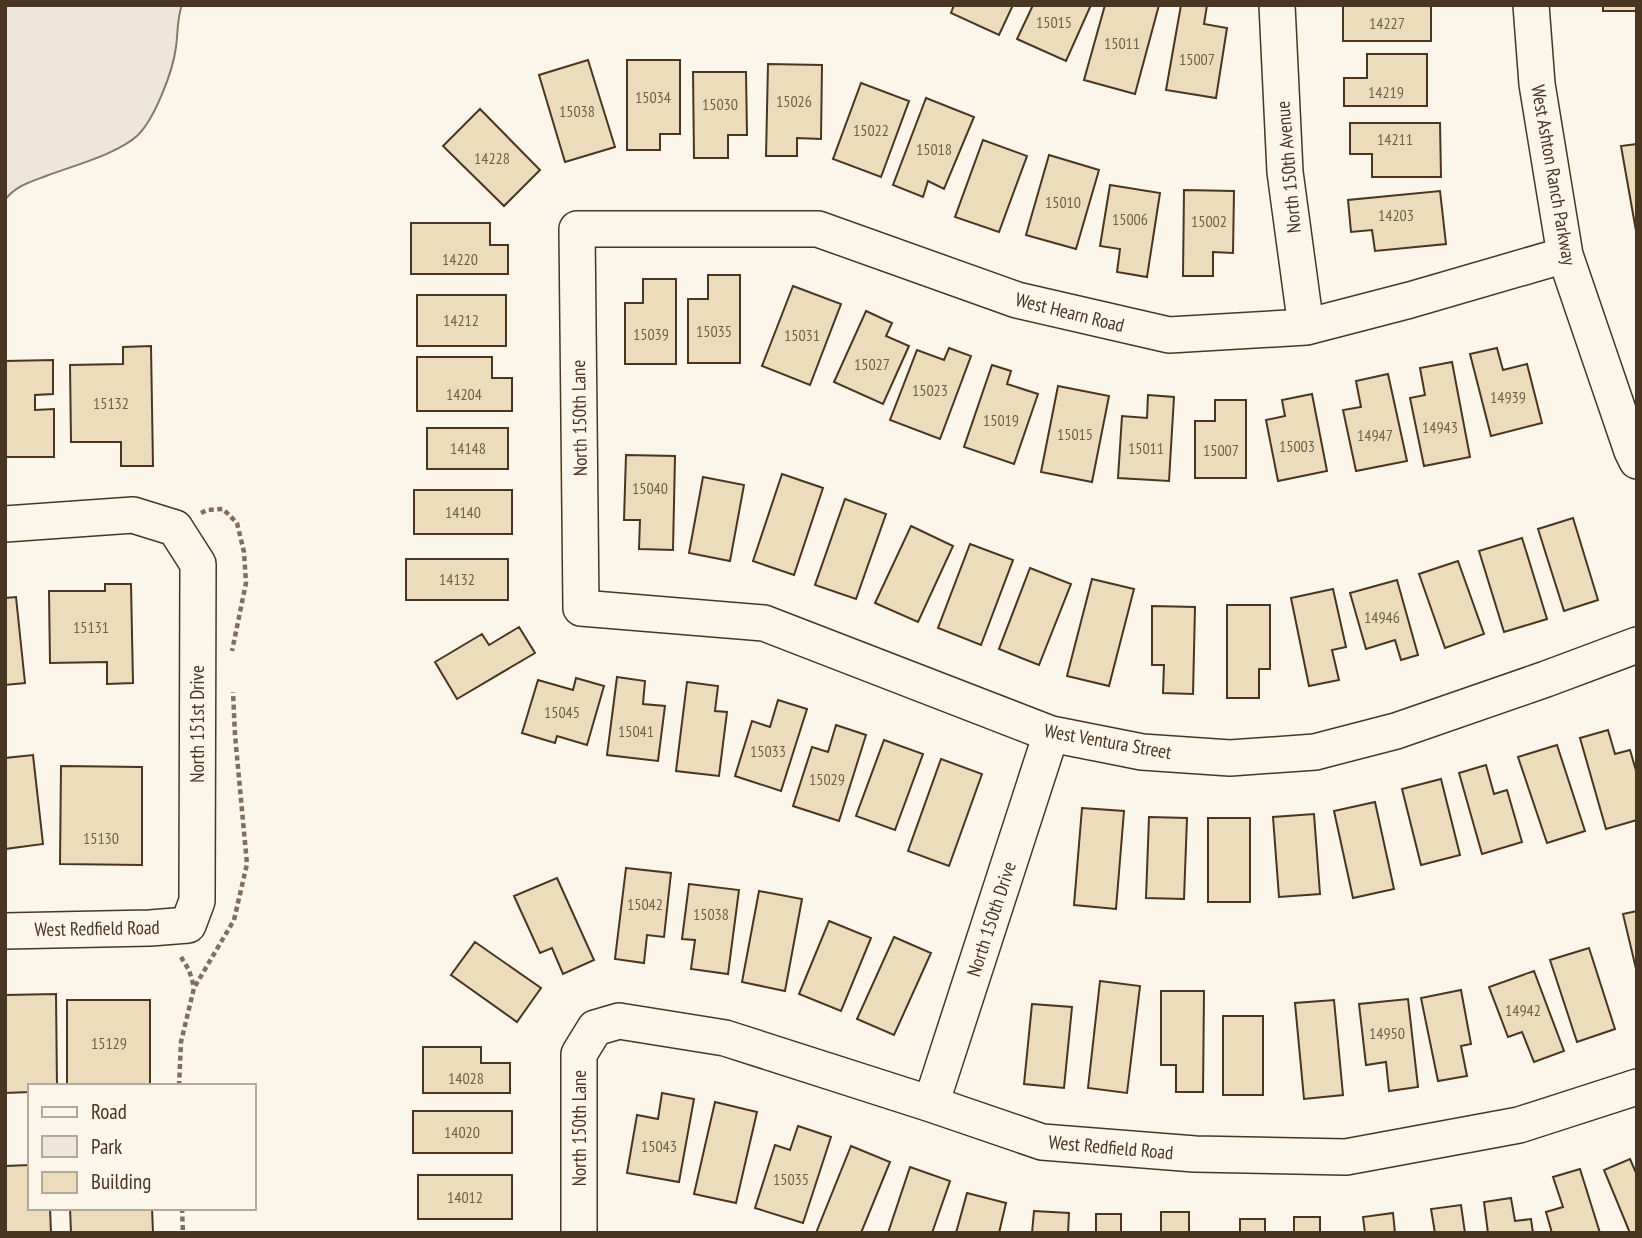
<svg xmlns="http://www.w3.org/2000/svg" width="1642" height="1238" font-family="'PT Sans Narrow',sans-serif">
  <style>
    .green { fill: #ede6d9; stroke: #887966; stroke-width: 2 }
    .building { fill: #ecdcbc; stroke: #4a3520; stroke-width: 2 }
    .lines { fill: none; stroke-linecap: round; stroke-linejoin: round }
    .minor-casing { stroke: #4a3520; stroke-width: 38 }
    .path { stroke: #7f6f5c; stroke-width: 4.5; stroke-dasharray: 5 3.5; stroke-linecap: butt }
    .minor { stroke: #fbf6e9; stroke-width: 35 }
    .labels { text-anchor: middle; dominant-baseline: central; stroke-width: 5; stroke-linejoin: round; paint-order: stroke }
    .number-label { font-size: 16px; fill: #725f47 }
    .street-label { font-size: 19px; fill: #4a3520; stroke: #fbf6e9 }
  </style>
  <rect width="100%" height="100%" fill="#fbf6e9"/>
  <path class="green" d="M5,5H182C177,18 178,33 176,47C173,71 155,118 138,135C118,154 72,166 46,176C30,182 15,186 5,200Z"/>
  <path class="building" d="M954,5H1013L999,35L951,13Z
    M1033,5H1091L1066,61L1017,39Z
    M1105,5H1159L1135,94L1084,80Z
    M1181,5H1207L1204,24L1227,28L1216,98L1166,90Z
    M1343,5H1431V41H1343Z
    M1603,5H1637V11H1603Z
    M1367,54H1427V106H1344V78H1367Z
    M588,60L615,147L565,162L539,75Z
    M627,60H680V134H660V150H627Z
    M768,64L822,65L821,139L797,138V156H766Z
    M693,72H746L747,135H728V158H694Z
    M861,83L909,101L881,177L833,159Z
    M926,98L974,117L944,189L928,181L923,197L893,185Z
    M480,109L540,170L504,206L443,146Z
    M1350,123H1440L1441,177H1372V154H1350Z
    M983,140L1027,156L999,232L955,217Z
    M1637,144V231H1636L1621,146Z
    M1049,155L1099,170L1076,249L1026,235Z
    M1110,185L1160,193L1147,277L1117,272L1120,249L1100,246Z
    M1184,190L1234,191L1233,253L1213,252V276H1183Z
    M1440,191L1446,244L1375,251L1372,230L1351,232L1348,200Z
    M411,223H490V245H508V274H411Z
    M708,275H740V363H688V299H708Z
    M643,279H676V364H625V303H643Z
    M793,286L841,304L810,385L762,366Z
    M417,295H506V346H417Z
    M866,311L892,323L886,336L909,346L883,404L834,382Z
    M151,346L153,466H121V442H71L70,365L123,364V347Z
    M949,348L971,356L940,439L890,420L917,350L944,360Z
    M1497,348L1503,370L1527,364L1542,423L1491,436L1470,354Z
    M417,357H492V378H512V411H417Z
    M53,360V394L35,395V410L54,409V457H5V361Z
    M1452,362L1470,457L1424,466L1410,398L1425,395L1420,368Z
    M992,365L1011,371L1007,384L1038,394L1014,464L964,447Z
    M1388,374L1407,461L1356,471L1343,410L1361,407L1356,381Z
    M1058,386L1109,396L1092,482L1041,472Z
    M1312,394L1327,471L1278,481L1266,420L1285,416L1282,400Z
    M1148,395L1174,397L1169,481L1118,478L1122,416L1147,418Z
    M1215,400H1246V478H1195V421H1215Z
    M427,428H508V469H427Z
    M626,455L675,456L673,550L639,549L640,520H624Z
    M782,474L823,488L794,575L753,561Z
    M703,477L744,485L730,561L689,553Z
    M414,490H512V534H414Z
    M845,499L886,514L856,599L815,585Z
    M1573,518L1598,600L1564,611L1538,529Z
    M911,526L953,546L918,622L875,603Z
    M1522,538L1547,619L1504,632L1479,551Z
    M970,544L1013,560L981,645L938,628Z
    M406,559H508V600H406Z
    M1458,561L1484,634L1445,648L1419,574Z
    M1030,568L1071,584L1039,665L999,649Z
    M1092,579L1134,589L1109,686L1067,676Z
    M1397,580L1418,655L1401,660L1395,640L1366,649L1350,593Z
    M105,584H131L133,683L107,684V662L50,663L49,591H105Z
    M1333,589L1346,647L1332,650L1339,680L1309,686L1291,598Z
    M16,597L25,683L5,685V598Z
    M1227,605H1270V669H1259V698H1227Z
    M1152,606L1195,607L1193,694L1163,693L1164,665H1152Z
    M519,627L535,653L457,699L435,662L482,634L489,645Z
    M617,677L645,681L643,704L665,706L658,761L607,755Z
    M576,678L604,686L587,745L557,736L555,743L522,733L538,680L573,690Z
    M687,682L718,686L715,711L727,712L719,776L676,771Z
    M778,700L807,709L781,791L735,776L752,721L770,727Z
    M836,725L866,735L839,821L793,806L812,747L828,752Z
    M1608,730L1615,754L1630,750L1637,774V820L1606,829L1580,738Z
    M884,740L923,754L895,830L856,816Z
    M1557,745L1585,831L1547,843L1518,757Z
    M33,755L43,844L5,849V758Z
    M941,759L982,774L949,866L908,851Z
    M1486,765L1494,794L1507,790L1522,842L1482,854L1459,773Z
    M61,766L142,767V865L60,864Z
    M1441,779L1460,855L1421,865L1402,789Z
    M1375,802L1394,889L1353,898L1334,811Z
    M1082,808L1124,811L1116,909L1074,905Z
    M1314,814L1320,894L1279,897L1273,817Z
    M1149,817L1187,818L1184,899L1146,898Z
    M1208,818H1250V902H1208Z
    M626,868L671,873L664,937L647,935L644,963L615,959Z
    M557,878L594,960L563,974L552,948L540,953L514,896Z
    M689,884L739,890L728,974L691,969L695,940L682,939Z
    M759,891L802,899L785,991L742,982Z
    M1637,911V973L1623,914Z
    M829,921L871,938L841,1011L799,994Z
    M894,937L931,953L894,1035L857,1019Z
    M475,942L541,988L517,1022L451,975Z
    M1589,948L1615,1029L1577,1042L1550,960Z
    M1534,971L1564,1051L1534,1062L1522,1032L1508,1037L1489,987Z
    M1100,981L1140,986L1127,1093L1088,1088Z
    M1461,990L1471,1044L1461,1046L1467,1076L1438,1081L1421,998Z
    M1161,991H1204L1203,1092H1176V1065H1161Z
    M56,994L57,1086H30V1092L5,1093V995Z
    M1408,999L1418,1087L1389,1091L1386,1062L1366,1065L1359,1004Z
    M67,1000H150V1086H67Z
    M1334,1000L1343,1095L1304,1099L1295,1003Z
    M1032,1004L1072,1007L1064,1088L1024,1084Z
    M1223,1016H1263V1095H1223Z
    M423,1047H481V1063H510V1093H423Z
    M662,1093L694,1099L679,1182L627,1173L637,1115L658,1119Z
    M715,1102L757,1112L736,1203L694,1194Z
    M413,1111H512V1153H413Z
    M798,1126L831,1137L803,1223L755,1208L775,1145L790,1150Z
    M851,1146L890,1162L861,1233H816Z
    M1630,1159L1637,1175V1233H1630L1604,1170Z
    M30,1165V1208H50L51,1233H5V1166Z
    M910,1167L950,1181L932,1233H888Z
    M1580,1169L1600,1233H1552L1546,1212L1563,1207L1553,1177Z
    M418,1175H512V1219H418Z
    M967,1193L1006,1203L999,1233H956Z
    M1511,1198L1515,1221L1531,1219L1533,1233H1488L1484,1202Z
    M1461,1205L1465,1233H1435L1431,1209Z
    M70,1208H152L153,1233H71Z
    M1034,1211L1069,1213L1068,1233H1032Z
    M1161,1212H1189V1233H1161Z
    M1393,1213L1395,1233H1365L1363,1217Z
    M1096,1214H1121V1233H1096Z
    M1294,1217H1320V1233H1294Z
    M1240,1219H1265V1233H1240Z"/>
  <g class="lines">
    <defs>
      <path id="minor" d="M1277,5L1285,172L1306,327
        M1531,5L1537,84L1565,255L1632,451L1637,461
        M1565,255L1410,300L1306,327L1169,335L1017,300L818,229H577L581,608L764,623L1051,734L1142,752L1230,758L1315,752L1396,731L1546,679L1637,645
        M5,524L133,515L175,528L198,564L197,901L188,925L150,928L5,931
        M931,1104L1051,734
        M579,1233V1054L595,1028L619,1021L725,1038L931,1104L1042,1142L1195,1154L1346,1157L1519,1125L1637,1087"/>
    </defs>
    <use href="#minor" class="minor-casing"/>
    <path class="path" d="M201,513L207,510L223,509L237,523L244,552L246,583L232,651
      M181,957L189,970L194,987
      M179,1086L181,1042L194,988L234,920L247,864L235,735L233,692
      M182,1208L183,1233"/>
    <use href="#minor" class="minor"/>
  </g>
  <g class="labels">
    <g class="number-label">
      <text x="1054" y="22">15015</text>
      <text x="1387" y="23">14227</text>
      <text x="1122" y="43">15011</text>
      <text x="1197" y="59">15007</text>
      <text x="1386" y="92">14219</text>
      <text x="653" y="97">15034</text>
      <text x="794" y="101">15026</text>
      <text x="720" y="104">15030</text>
      <text x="577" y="111">15038</text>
      <text x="871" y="130">15022</text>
      <text x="1395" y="139">14211</text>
      <text x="934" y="149">15018</text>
      <text x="492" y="158">14228</text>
      <text x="1063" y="202">15010</text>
      <text x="1396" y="215">14203</text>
      <text x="1130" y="219">15006</text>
      <text x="1209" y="221">15002</text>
      <text x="460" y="259">14220</text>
      <text x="461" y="320">14212</text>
      <text x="714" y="331">15035</text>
      <text x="651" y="334">15039</text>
      <text x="802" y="335">15031</text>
      <text x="872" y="364">15027</text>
      <text x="930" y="390">15023</text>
      <text x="464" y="394">14204</text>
      <text x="1508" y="397">14939</text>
      <text x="111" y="403">15132</text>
      <text x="1001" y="420">15019</text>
      <text x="1440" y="427">14943</text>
      <text x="1075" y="434">15015</text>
      <text x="1375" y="435">14947</text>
      <text x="1297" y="446">15003</text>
      <text x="468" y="448">14148</text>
      <text x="1146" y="448">15011</text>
      <text x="1221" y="450">15007</text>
      <text x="650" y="488">15040</text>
      <text x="463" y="512">14140</text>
      <text x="457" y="579">14132</text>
      <text x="1382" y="617">14946</text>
      <text x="91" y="627">15131</text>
      <text x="562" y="712">15045</text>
      <text x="636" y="731">15041</text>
      <text x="768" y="751">15033</text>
      <text x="827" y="779">15029</text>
      <text x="101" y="838">15130</text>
      <text x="645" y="904">15042</text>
      <text x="711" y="914">15038</text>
      <text x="1523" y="1010">14942</text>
      <text x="1387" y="1033">14950</text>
      <text x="109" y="1043">15129</text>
      <text x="466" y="1078">14028</text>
      <text x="462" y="1132">14020</text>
      <text x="659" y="1146">15043</text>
      <text x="791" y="1179">15035</text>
      <text x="465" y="1197">14012</text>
    </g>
    <g class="street-label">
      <text transform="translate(1288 167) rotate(-95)">North 150th Avenue</text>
      <text transform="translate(1554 175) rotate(80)">West Ashton Ranch Parkway</text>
      <text transform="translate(1070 312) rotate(14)">West Hearn Road</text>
      <text transform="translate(579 418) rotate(-91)">North 150th Lane</text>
      <text transform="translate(197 724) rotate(-90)">North 151st Drive</text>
      <text transform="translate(1108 741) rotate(10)">West Ventura Street</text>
      <text transform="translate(991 919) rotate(-72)">North 150th Drive</text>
      <text transform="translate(97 928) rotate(-1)">West Redfield Road</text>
      <text transform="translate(579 1128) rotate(-90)">North 150th Lane</text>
      <text transform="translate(1111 1147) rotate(5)">West Redfield Road</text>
    </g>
  </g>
  <rect width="1642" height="1238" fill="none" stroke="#4a3520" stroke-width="14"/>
  <rect x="28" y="1084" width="228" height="126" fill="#fbf6e9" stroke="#b4a999" stroke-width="2"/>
  <rect x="42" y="1107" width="35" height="10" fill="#fbf6e9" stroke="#b4a999" stroke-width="2"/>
  <text x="91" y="1119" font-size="21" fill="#4a3520">Road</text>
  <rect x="42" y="1136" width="35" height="21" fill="#ede6d9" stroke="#b4a999" stroke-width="2"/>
  <text x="91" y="1154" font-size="21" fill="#4a3520">Park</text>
  <rect x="42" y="1172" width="35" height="21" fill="#ecdcbc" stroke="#b4a999" stroke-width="2"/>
  <text x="91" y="1189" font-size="21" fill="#4a3520">Building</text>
</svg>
